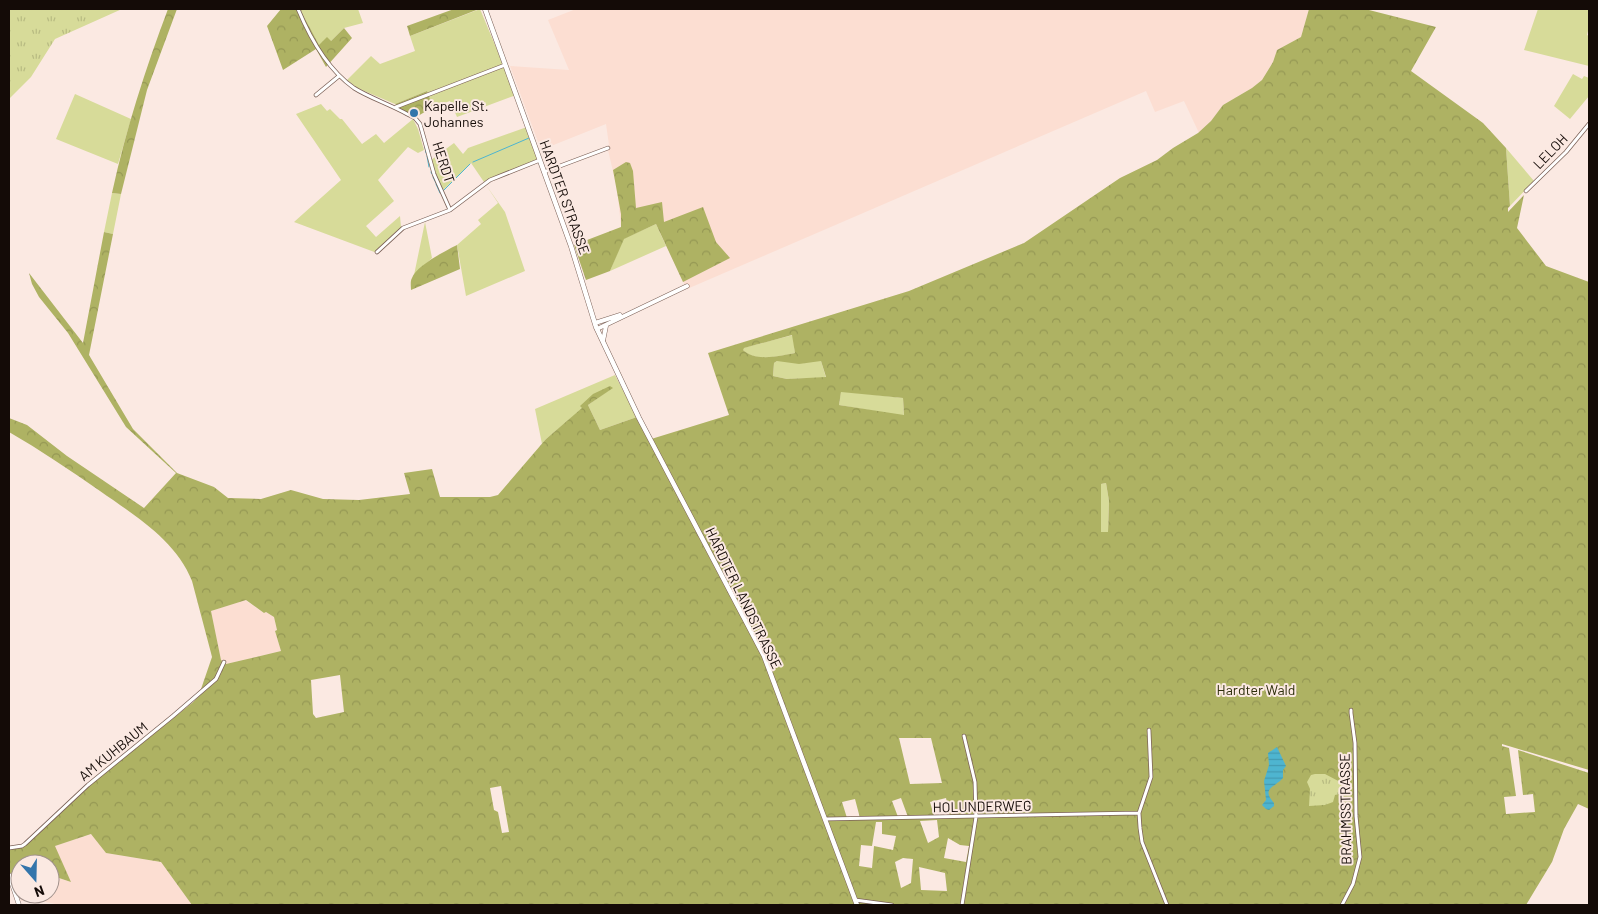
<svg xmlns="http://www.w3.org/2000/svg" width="1598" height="914" font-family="Barlow,sans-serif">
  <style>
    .built { fill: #fcded2 }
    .green { fill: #d7db99 }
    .forest { fill: url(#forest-crowns); fill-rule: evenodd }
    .park { fill: url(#park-tufts) }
    .water { fill: url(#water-rules) }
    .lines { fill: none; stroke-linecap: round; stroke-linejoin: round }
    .stream { stroke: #4eb5d0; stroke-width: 1 }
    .minor-casing { stroke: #7c6258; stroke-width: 4.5 }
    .tertiary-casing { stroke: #7c6258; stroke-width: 5 }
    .secondary-casing { stroke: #7c6258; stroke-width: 5.5 }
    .minor { stroke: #fff; stroke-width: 3 }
    .tertiary { stroke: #fff; stroke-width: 4 }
    .secondary { stroke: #fff; stroke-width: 4.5 }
    .poi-dot { fill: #3375ab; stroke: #fbe9e2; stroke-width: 2 }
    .labels { text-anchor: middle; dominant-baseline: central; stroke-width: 4; stroke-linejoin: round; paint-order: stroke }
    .poi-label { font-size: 14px; fill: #140b07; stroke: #fbe9e2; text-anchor: start }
    .street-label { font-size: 14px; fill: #140b07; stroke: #fbe9e2 }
    .park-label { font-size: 14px; fill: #2d2e0b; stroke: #fbe9e2 }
  </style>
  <defs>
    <pattern id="forest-crowns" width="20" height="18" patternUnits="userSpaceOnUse" patternTransform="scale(1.25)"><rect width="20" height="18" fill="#aeb263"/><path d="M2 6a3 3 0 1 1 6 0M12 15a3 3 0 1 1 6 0" fill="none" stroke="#959854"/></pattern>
    <pattern id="park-tufts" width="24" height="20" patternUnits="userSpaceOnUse" patternTransform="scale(1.25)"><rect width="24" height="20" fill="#d7db99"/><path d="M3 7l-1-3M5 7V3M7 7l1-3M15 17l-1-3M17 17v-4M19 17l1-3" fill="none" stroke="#b8bb82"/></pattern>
    <pattern id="water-rules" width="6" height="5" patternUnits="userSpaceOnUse" patternTransform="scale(1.25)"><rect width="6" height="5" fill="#4eb5d0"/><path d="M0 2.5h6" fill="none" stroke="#439ab1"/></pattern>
  </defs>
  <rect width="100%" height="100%" fill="#fbe9e2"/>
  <path class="built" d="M576,9H1309L1301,37L1277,50L1273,62L1262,80L1252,88L1223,105L1211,121L1199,133L1184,101L1155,112L1146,91L687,289L656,224L621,227L617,188L607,146L609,145L606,124L541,150L510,66L569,70L548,20Z
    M245,600L264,613L266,612L274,617L277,630L275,631L281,651L226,664L221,661L211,611Z
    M92,834L106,853L161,862L192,905H60L36,900L21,901V894H50V875L71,882L54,846Z"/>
  <path class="green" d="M304,9H358L363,23L344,28L331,41L319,46L301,11Z
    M480,9L516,95L457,117L450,101L433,107L427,91L395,104L357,88L347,80L371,56L380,64L415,51L410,36Z
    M1538,9H1589V27L1587,35L1589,36V66L1524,50Z
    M1573,74L1582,79L1584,76L1589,78V96L1570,119L1554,106Z
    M75,94L131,119L118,164L56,139Z
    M321,104L327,111L330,109L340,119H342L362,144L376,134L384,143L413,119L418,129L424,150L418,153L408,147L378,180L394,201L366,226L376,237L400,216L401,227L404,229L377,253L294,222L341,180L296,114Z
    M527,127L540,160L489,179L484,182L471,163L442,191L431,160L454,143L463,154L468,148Z
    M1506,148L1534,181L1510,206Z
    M486,185L505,212L525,271L466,296L457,245L481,224L478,220L498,203Z
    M112,193L121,194L113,234L104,232Z
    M425,222L432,258L414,275Z
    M656,224L666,246L610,271L623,239Z
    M793,335L795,353C779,356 756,363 743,350V348Z
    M777,361H821L826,378L787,379L773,376L774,363Z
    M615,375L637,417L600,430L588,405L612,388L581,406L583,408L546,439L542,444L535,409Z
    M841,391L903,398L904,416L839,405Z
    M1106,483L1109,501L1108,532H1101V484Z"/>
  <path class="forest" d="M168,9H177L147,90L121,194L112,193C126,129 145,70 168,9Z
    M281,9H304L301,11L319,45L327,37L331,41L344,28L352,38L326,67L316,49L283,70L267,26Z
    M454,9H479L410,36L407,26Z
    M1309,9H1365L1436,27L1411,71L1483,123L1506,148L1510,206L1508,208V212L1524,195L1517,228L1546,266L1589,282V770L1502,744V746L1509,748L1516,796L1504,797L1506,814L1535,812L1533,794L1523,795L1518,750L1589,773V809L1578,804L1564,829L1552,862L1526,905H192L161,862L106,853L91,834L55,846L71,882L50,875V864H20V888C18,883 15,882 12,878C6,871 9,857 9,849L18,848L89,786L192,703L215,681L225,663L226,664L281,651L275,631L277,630L274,617L266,612L264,613L246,600L211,611L221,660L224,662L214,680L200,692L212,657L211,653L192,581C176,540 134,515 100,491C70,470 40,450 9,432V418L27,425L67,456L144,508L176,473L126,427L68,333L39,297L32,284L29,273L83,343L104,232L113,234L89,355L133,429L177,473L214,487L228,498L261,499L291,490L323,499L359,500L410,494L404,473L432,469L440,497H490L498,495L546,439L582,408L580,406L593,394L610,386L613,388L588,405L600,430L637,417L648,440L729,415L708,353L909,291L1024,243L1120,178L1157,160L1173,148L1198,133L1211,121L1223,105L1252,88L1262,80L1273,62L1277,50L1301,37ZM792,335L795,353C779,356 756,362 743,350L744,348ZM777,361L799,364L821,361L826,377L787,379L773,376L774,363ZM841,392L903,398L904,415L839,405ZM1106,483L1109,501L1108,532H1101V484ZM340,675L344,712L316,718L313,714L311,680ZM899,738H931L942,783L910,784ZM501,786L509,832L502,833L498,812L494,810L490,788ZM901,798L908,817H898L892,801ZM946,798L950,816H934L930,802ZM855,799L860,818H847L842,802ZM937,820L939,837L928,843L920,821ZM876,822H882V834L896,836L893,850L874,846L872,868L859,866L861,845L872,846ZM948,838L960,845L969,846L966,862L944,858ZM903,858L913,859L911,883L901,888L895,862ZM919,867L945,873L947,891L921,890Z
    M427,91L433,107L413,119L395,104Z
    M626,162L630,163L633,171L636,208L662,202L664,222L703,207L716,242L730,258L683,282L656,224L624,239L610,271L586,280L574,245L621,227V214L613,170Z
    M457,245L460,269L411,290C411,287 410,281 412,278C416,266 445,251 457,245Z"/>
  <path class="park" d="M9,9H122L55,39L31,77L9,99Z
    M1315,774H1325L1344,784V793L1335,795L1333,802L1325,805L1309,806L1310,789L1307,782L1311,775Z"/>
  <path class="water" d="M1277,747L1286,766L1283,770V778C1274,788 1261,788 1274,803V806L1269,810L1266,809L1262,805L1266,800L1264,781L1269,765L1268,753Z"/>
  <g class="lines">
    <path class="stream" d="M425,147L426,153
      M427,156L429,167
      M473,162L529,138
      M431,172L432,174
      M433,177L436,183
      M436,184L440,193
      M443,191L470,164"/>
    <defs>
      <path id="minor" d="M298,9C310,38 327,69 354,88C368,97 391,105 407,114L415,118L420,124L434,174L450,210
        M316,95L339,76
        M396,107L505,65
        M544,172L608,148
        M1526,191L1566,152L1589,124
        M377,252L403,228L450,210L490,180L540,160
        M1149,730L1151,777L1139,813L1140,828L1142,842L1167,905
        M825,819L1139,813
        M9,848L22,846L25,844L88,785L173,716L216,679L224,662
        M855,900L892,905
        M962,905L976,817L975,782L964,736
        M1342,905L1353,884L1360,857L1356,816L1355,743L1351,713V710"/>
      <path id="tertiary" d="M595,323L620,315
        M597,329L687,286
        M603,341L606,326
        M9,875L19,905"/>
      <path id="secondary" d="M485,9L571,246L596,327L639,418L764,656L857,905"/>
    </defs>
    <use href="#minor" class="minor-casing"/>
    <use href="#tertiary" class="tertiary-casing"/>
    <use href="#secondary" class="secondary-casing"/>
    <use href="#minor" class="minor"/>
    <use href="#tertiary" class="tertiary"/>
    <use href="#secondary" class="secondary"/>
  </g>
  <circle class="poi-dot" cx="414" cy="113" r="5"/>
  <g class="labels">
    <g class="poi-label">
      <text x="424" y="105">Kapelle St.<tspan x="424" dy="16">Johannes</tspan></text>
    </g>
    <g class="street-label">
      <text transform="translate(1550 151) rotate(-46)">LELOH</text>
      <text transform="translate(444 162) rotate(72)">HERDT</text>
      <text transform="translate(565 197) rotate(70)">HARDTER STRASSE</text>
      <text transform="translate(744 598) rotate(64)">HARDTER LANDSTRASSE</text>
      <text transform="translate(113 751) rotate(-39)">AM KUHBAUM</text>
      <text transform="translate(982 806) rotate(-1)">HOLUNDERWEG</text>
      <text transform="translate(1345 809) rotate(-91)">BRAHMSSTRASSE</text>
    </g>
    <g class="park-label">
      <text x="1256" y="689">Hardter Wald</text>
    </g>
  </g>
  <rect width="1598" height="914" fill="none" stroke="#140b07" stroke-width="20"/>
  <g transform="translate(35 879) rotate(160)"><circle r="24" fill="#fbe9e2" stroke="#9f908a"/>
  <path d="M0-4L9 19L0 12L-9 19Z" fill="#3375ab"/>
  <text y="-8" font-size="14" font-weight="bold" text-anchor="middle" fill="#140b07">N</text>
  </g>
</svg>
